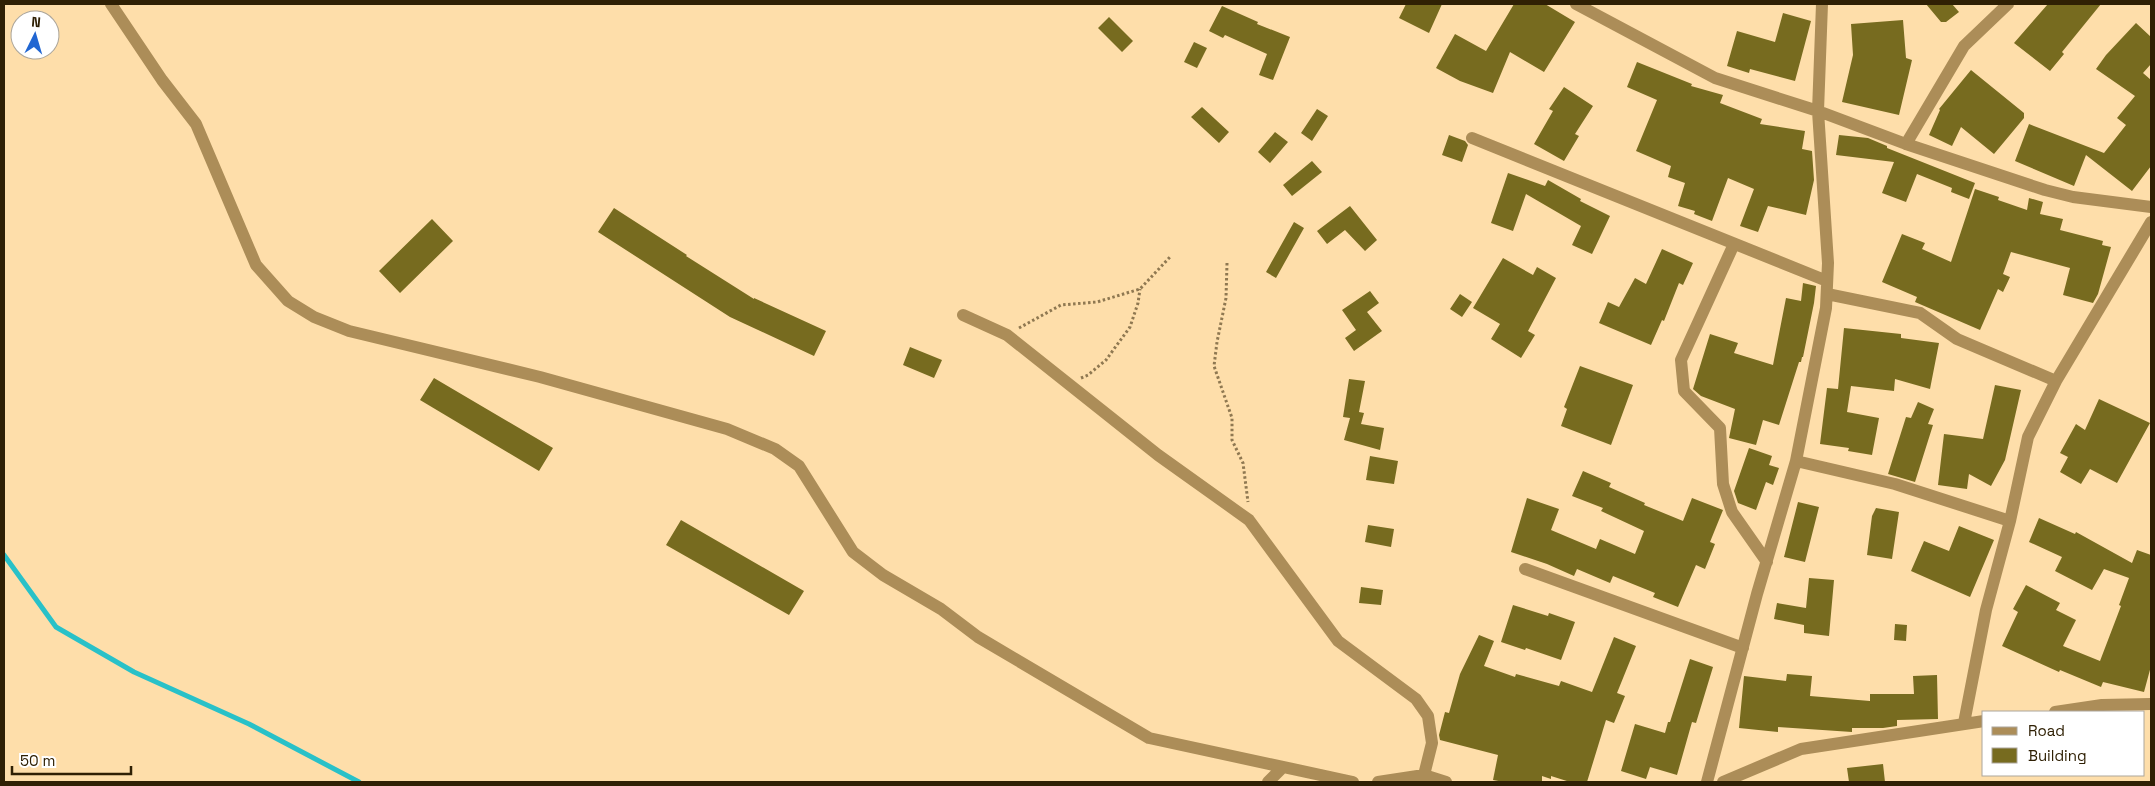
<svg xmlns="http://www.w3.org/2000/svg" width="2155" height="786" font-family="'Space Grotesk',sans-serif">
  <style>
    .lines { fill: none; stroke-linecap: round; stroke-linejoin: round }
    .stream { stroke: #29c1c8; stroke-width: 5 }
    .building { fill: #776b1f }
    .path { stroke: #8f7851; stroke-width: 3; stroke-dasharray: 2.5 2.5; stroke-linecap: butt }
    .street { stroke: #ac8d58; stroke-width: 12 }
  </style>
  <rect width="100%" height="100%" fill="#fedeaa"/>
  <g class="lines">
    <path class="stream" d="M4,555L56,627L134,672L249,724L359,782"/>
  </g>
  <path class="building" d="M1406,4H1442L1429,33L1399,18Z
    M1514,4H1545L1575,22L1544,72L1510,52L1493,93L1460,81L1436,68L1455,34L1486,51Z
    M1926,4H1952L1959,12L1946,22H1941Z
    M2048,4H2101L2062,52L2064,54L2050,71L2014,43Z
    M1222,6L1258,22L1257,24L1290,37L1273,80L1259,75L1267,54L1225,35L1223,38L1209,31Z
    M1783,13L1811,21L1795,81L1750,69L1749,73L1727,66L1737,31L1775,42Z
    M1109,17L1133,41L1122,52L1098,28Z
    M1903,20L1906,58L1912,60L1899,115L1842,102L1853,55L1851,24Z
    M2136,23L2151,37V64L2143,73L2151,80V166L2132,191L2086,155L2074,186L2015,161L2029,124L2104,153L2126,125L2117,118L2135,96L2096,69L2106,55Z
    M1194,42L1207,48L1197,68L1184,62Z
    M1637,62L1692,84L1691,86L1723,95L1720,103L1762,119L1760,124L1805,131L1802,149L1812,151L1814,180L1806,215L1768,206L1758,232L1740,226L1754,189L1728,178L1712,221L1694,214L1695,211L1678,206L1685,183L1668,177L1671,166L1636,151L1657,100L1627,87Z
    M1971,70L2024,113V118L1994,154L1961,127L1952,146L1929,135L1940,110L1939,109Z
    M1564,87L1593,106L1575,134L1579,136L1564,161L1534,144L1553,111L1549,109Z
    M1202,107L1229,132L1219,143L1191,117Z
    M1317,109L1328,116L1312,141L1301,133Z
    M1275,132L1288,142L1270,163L1258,152Z
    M1449,135L1465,141L1468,145L1462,162L1442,155Z
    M1839,135L1868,138L1887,146V148L1975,183L1969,199L1951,192L1952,188L1917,174L1906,202L1882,193L1894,162L1836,155Z
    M1312,161L1322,172L1292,196L1283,185Z
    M1508,173L1545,186L1548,180L1581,199L1580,201L1610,216L1592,254L1572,245L1581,226L1526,194L1513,231L1491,223Z
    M1975,189L1999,197L1998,200L2027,210L2029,198L2043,202L2040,214L2063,219L2060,230L2103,241L2102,245L2111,247L2098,294L2093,303L2063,295L2070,268L2011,252L2003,274L2010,277L2003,292L1998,289L1980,330L1915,302L1917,297L1882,282L1902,234L1925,243L1922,249L1951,262Z
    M1350,206L1377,240L1365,251L1345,230L1327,244L1317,231Z
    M614,208L687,255L686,256L754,299V298L826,331L814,356L730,317L598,232Z
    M432,219L453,241L400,293L379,271Z
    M1294,222L1304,228L1276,278L1266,272Z
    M1662,249L1693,263L1683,285L1679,283L1664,321L1662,320L1651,345L1599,323L1608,302L1619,307L1635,278L1646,284Z
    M1503,258L1533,275L1537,267L1556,278L1528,331L1535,335L1521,358L1491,339L1500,324L1473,308Z
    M1803,283L1816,286L1814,303L1803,357H1802L1801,362H1799L1779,425L1763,420L1756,445L1729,438L1735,409L1701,396L1693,389L1710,334L1738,343L1734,353L1773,365L1786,298L1801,301Z
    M1370,291L1379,303L1367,312L1382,331L1354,351L1345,338L1356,330L1342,310Z
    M1460,294L1472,302L1462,317L1450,309Z
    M1844,328L1901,334V338L1939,343L1930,389L1895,379L1894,391L1851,386L1847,412L1879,418L1872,455L1848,451L1849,448L1820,444L1827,388L1838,389Z
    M910,347L942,360L934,378L903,365Z
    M1580,366L1633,385L1611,445L1561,426L1567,409L1564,407Z
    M434,378L553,448L539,471L420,400Z
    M1349,379L1365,381L1359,412L1364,413L1361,424L1384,428L1380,450L1344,440L1350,418L1343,417Z
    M1995,385L2021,390L2005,460L1991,486L1969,474L1967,489L1938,485L1944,434L1983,439Z
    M2099,399L2150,423L2117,483L2090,469L2081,484L2060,472L2068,457L2060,453L2076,424L2085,430Z
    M1918,402L1934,409L1928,424L1933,425L1915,482L1888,474L1906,417L1911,418Z
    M1749,448L1772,456L1769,465L1779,468L1773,485L1766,482L1756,510L1738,503L1734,491Z
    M1370,456L1398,461L1394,484L1366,480Z
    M1583,471L1611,483L1609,487L1645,503L1644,505L1683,521L1692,498L1723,510L1710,542L1715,544L1705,569L1696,565L1678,607L1653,597L1655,593L1613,576L1610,583L1577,569L1574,576L1547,564L1511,552L1527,498L1559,509L1551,530L1596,549L1600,539L1635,554L1644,531L1601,511L1603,508L1572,496Z
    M1798,502L1819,507L1805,562L1784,557Z
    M1876,508L1899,512L1892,559L1867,555L1872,516Z
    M2039,518L2075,534L2076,532L2132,563L2137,550L2151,555V666L2144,692L2103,682L2101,687L2060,670L2059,672L2002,646L2018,612L2013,609L2026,585L2060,603L2056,610L2076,620L2063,646L2100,661L2121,606L2119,605L2129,578L2104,569L2092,590L2055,571L2062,557L2029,542Z
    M681,520L804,591L789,615L666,545Z
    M1368,525L1394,529L1391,547L1365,542Z
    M1959,526L1994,540L1970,597L1911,571L1924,541L1949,551Z
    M1809,578L1834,580L1829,636L1804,633V625L1774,619L1777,603L1806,608Z
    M1361,587L1383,590L1381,605L1359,603Z
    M1513,605L1548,616L1549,613L1575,622L1561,660L1526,648L1525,650L1501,642Z
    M1895,624L1907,625L1906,641L1894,640Z
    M1479,635L1494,641L1484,666L1515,677L1516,674L1559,686L1561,681L1592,692L1614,637L1636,646L1617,693L1625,696L1614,723L1606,720L1587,782H1570L1551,776V779L1542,776V782H1504L1493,780L1498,755L1440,740L1439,735L1445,712L1449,713L1460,674Z
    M1690,659L1713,667L1696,723L1692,722L1677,775L1650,767L1646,779L1621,771L1635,724L1665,733L1668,722H1670Z
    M1787,674L1812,676L1810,696L1870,701V694H1914L1913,676L1937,675L1938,719L1897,720V726L1883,728H1852V732L1778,727V732L1739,728L1744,676L1786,681Z
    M1883,764L1885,782H1849L1847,768Z"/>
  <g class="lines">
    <path class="path" d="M1227,263L1226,298L1217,342L1214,366L1232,418V440L1243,463L1248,502
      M1019,328L1061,305L1097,302L1140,289L1170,257
      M1081,378L1088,375L1106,360L1130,327L1138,303L1140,289"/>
    <path class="street" d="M111,4L162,80L196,124L256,265L288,301L314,317L349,331L540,377L727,429L775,449L799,466L853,552L883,575L941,609L978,637L1149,738L1353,782
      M1576,4L1715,78L1818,111L1906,144L2045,190L2073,197L2151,207
      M1472,138L1827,281
      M1906,144L1964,46L2008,4
      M1734,244L1681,360L1684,391L1720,428L1723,484L1732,512L1767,562
      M1827,294L1920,313L1957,339L2056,381
      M963,315L1007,335L1158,455L1249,520L1338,641L1416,699L1428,716L1432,743L1424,775
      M1796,461L1895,484L2010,521
      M1525,569L1743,648
      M2055,712L2102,705L2151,704
      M1964,723L1986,610L2010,521L2028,437L2056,381L2151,222
      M1268,782L1283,767
      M1378,782L1424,775L1446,782
      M1707,782L1757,594L1796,461L1826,308L1828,263L1818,111L1822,4
      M1723,782L1801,749L1984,721"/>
  </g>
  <rect width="2155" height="786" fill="none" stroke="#2f2004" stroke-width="10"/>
  <rect x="1982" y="711" width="162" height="65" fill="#ffffff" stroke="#aca69b"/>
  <rect x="1992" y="727" width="25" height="8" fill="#ac8d58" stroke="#aca69b"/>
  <text x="2028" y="736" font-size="15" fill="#2f2004">Road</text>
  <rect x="1992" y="748" width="25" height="15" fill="#776b1f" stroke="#aca69b"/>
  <text x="2028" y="761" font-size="15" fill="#2f2004">Building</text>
  <g transform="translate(35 35) rotate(5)"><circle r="24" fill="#ffffff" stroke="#aca69b"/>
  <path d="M0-4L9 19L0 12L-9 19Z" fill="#2166d2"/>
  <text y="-8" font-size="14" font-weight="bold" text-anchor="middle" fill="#2f2004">N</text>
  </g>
  <path d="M12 766v8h119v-8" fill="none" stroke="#2f2004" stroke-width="2.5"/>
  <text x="20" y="766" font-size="15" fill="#2f2004" stroke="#ffffff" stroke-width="4" paint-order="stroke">50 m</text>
</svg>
